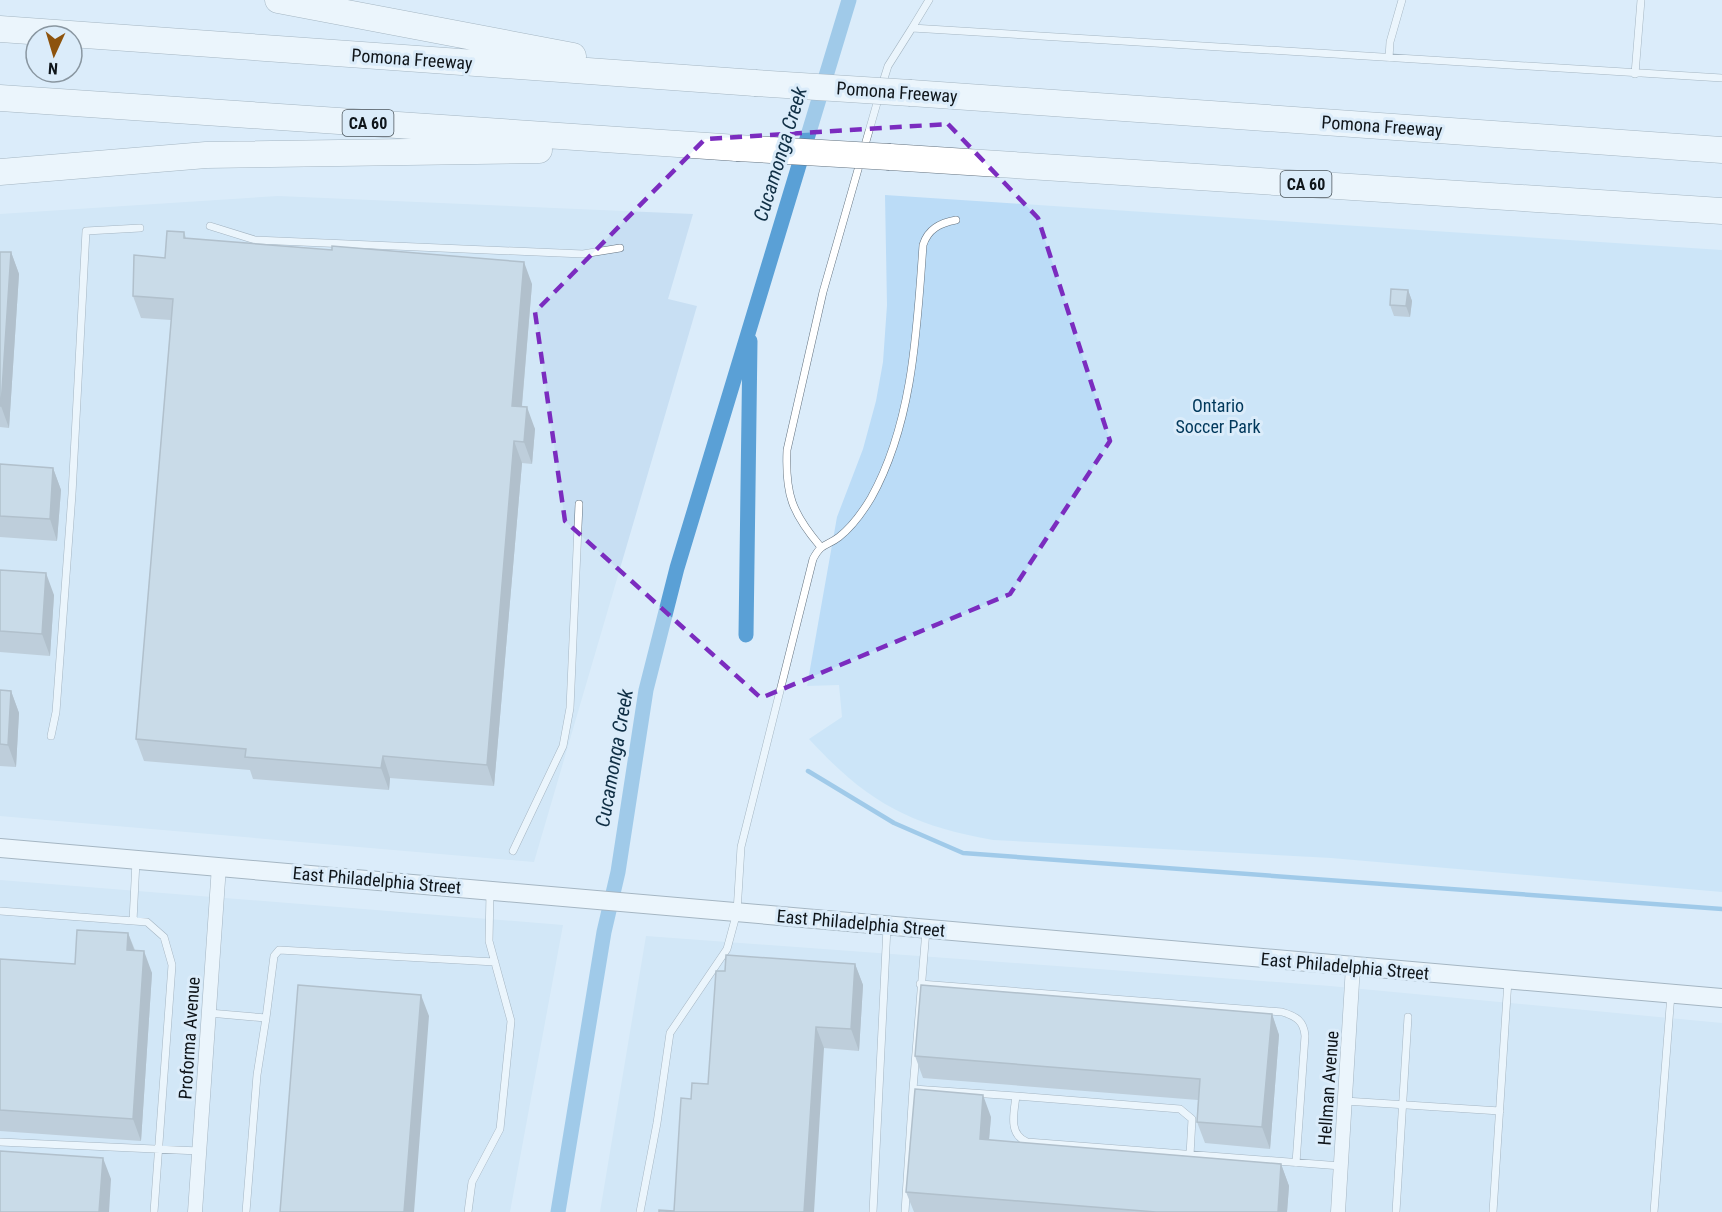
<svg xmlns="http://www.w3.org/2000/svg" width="1722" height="1212" font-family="'Roboto Condensed',sans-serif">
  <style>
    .built { fill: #c8dff3 }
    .green { fill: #bbdcf7 }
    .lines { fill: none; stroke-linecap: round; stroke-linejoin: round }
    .stream { stroke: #5aa0d6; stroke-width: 4.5 }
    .canal { stroke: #5aa0d6; stroke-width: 15 }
    .service-casing { stroke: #647380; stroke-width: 8 }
    .minor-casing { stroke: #647380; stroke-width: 15 }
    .tertiary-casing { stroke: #647380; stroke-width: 20 }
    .motorway-casing { stroke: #647380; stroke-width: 27 }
    .service { stroke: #fff; stroke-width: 7 }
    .minor { stroke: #fff; stroke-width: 14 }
    .tertiary { stroke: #fff; stroke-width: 18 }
    .motorway { stroke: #fff; stroke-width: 26 }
    .motorway-bridge-casing { stroke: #647380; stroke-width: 27; stroke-linecap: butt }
    .motorway-bridge { stroke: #fff; stroke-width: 26 }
    .wall { fill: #9ba9b5 }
    .shaded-wall { fill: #7e8a94 }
    .building { fill: #b4c5d3; stroke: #7e8a94; stroke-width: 1.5 }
    .marked { fill: none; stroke: #7b2cbf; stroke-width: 4.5; stroke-dasharray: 12 8; stroke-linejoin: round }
    .labels { text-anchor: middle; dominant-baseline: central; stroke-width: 6; stroke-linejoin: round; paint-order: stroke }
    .shield { fill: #dbecfa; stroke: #4c565d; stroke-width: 1.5 }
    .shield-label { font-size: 16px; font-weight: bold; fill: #0f151a }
    .street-label { font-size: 18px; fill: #0f151a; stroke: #dbecfa }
    .park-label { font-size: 18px; fill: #00385b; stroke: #dbecfa }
    .water-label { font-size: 20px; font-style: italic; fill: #102f45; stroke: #dbecfa }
  </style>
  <rect width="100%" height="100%" fill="#dbecfa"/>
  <path class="built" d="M278,196L693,214L668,299L697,306L534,862L0,816V214Z
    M0,880L563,925L510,1212H0Z
    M646,936L1330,986L1722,1023V1212H600Z"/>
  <path class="green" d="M885,195L1722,250V892L1331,858L993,840C909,825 867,802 809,739L842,717L839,685L807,686L837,517L863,449L876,401L883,362L887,305Z"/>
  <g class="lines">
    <path class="stream" d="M808,771L894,823L963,853L1722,909"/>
    <path class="canal" d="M746,635L750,341
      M558,1212L604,932L618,872L646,690L677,568L849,0"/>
    <defs>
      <path id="service" d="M912,28L929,0
        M1389,58L1390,42L1402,0
        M1635,74L1641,0
        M882,85L888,66L912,28L1722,78
        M210,226L255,240L583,254L620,248
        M820,546C792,513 785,494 787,450L823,292L879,96
        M51,736L56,712L72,494L86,231L140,228
        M513,851L563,746L570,708L579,504
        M0,911L147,922L164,937L172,965L154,1212
        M133,921L136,861
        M926,930L913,1089L1016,1096C1014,1113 1008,1134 1027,1142L1341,1166
        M920,984L1282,1012C1296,1016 1304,1021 1305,1036L1296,1163
        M209,1013L266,1018L257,1075L246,1212
        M266,1018L274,956L279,950L495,962
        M1016,1096L1180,1109L1192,1119L1190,1155
        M1345,1101L1500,1111
        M0,1142L199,1151
        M468,1212L472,1182L500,1129L511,1021L489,941L490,892
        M640,1212L657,1123L670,1033L727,949L737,912L741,847L813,559C822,542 826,547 839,537C853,526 862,513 871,498C913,423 917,329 923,245C928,229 940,223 956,220
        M873,1212L887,927
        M905,1212L913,1089
        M1396,1212L1408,1017
        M1493,1212L1508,980
        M1654,1212L1671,994"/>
      <path id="minor" d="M195,1212L219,866
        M1338,1212L1353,966"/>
      <path id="tertiary" d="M0,848L1722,998"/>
      <path id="motorway" d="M278,0L573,56
        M0,29L755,83
        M911,93L1722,150
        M0,98L737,148
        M890,157L1722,211
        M0,172L206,155L539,150"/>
    </defs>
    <use href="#service" class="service-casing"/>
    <use href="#minor" class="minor-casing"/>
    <use href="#tertiary" class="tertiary-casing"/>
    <use href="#motorway" class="motorway-casing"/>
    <use href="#service" class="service"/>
    <use href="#minor" class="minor"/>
    <use href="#tertiary" class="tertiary"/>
    <use href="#motorway" class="motorway"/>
    <defs>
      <path id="motorway-bridge" d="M755,83L911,93
        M737,148L890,157"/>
    </defs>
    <use href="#motorway-bridge" class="motorway-bridge-casing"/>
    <use href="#motorway-bridge" class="motorway-bridge"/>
  </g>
  <path class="wall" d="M184,232L186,238L532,284L522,406L535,429L532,464L522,463L494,786L390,778L389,790L253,779L250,770L144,761L136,739L171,320L141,318L133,296L165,258Z
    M0,252H11L19,274L9,428L0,427Z
    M1408,290L1412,301L1410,317L1394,316L1390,305Z
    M0,464L53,468L61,490L57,541L0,537Z
    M0,570L54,595L50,656L0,652Z
    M0,690L11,691L19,713L16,767L0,766Z
    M128,933L135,950L152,973L141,1141L0,1131V959L75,964Z
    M855,964L863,985L859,1051L824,1048L674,1211L691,1099L708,1084L725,971Z
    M1272,1014L1279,1035L1270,1149L1205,1143L1197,1122L1198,1100L923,1078L915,1056Z
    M991,1117L989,1140L1281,1164L1289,1186L1287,1212H914L906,1192Z"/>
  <path class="shaded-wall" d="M11,252L19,274L9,428L1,406Z
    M524,262L532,284L520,427L512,406Z
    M1408,290L1412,301L1410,317L1406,306Z
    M527,407L535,429L532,464L524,442Z
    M514,441L522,463L494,786L487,765Z
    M53,468L61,490L57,541L50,519Z
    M46,573L54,595L50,656L42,634Z
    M11,691L19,713L16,767L8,745Z
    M383,756L390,778L389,790L381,768Z
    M128,933L136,955L127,950Z
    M144,951L152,973L141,1141L133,1119Z
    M855,964L863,985L859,1051L851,1029Z
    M421,995L429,1016L414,1212H404Z
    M1272,1014L1279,1035L1270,1149L1262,1127Z
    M816,1027L824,1048L814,1212H804Z
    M983,1095L991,1117L987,1161L980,1139Z
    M103,1158L111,1179L109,1212H99Z
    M1281,1164L1289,1186L1287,1212H1278Z"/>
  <path class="building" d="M167,231L184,232V238L332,250V246L524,262L512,406L527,407L524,442L514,441L487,765L383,756L381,768L245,757L246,749L136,739L173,299L133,296L134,255L165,258Z
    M0,252H11L1,406H0Z
    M1391,289L1408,290L1406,306L1390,305Z
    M0,464L53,468L50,519L0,516Z
    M0,570L46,573L42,634L0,631Z
    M0,690L11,691L8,745L0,744Z
    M77,930L128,933L127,950L144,951L133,1119L0,1110V959L75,964Z
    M726,955L855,964L851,1029L816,1027L804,1212H659V1210L674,1211L681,1098L691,1099L692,1083L708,1084L716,971H725Z
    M298,985L421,995L404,1212H280Z
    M921,985L1272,1014L1262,1127L1197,1122L1200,1079L915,1056Z
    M915,1089L983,1095L980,1139L1281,1164L1278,1212H1156L906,1192Z
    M0,1151L103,1158L99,1212H0Z"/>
  <path d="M0 0H1722V1212H0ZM948,124L1038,218L1110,441L1010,594L761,698L565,521L535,312L705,139Z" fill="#dbecfa" fill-opacity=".55" fill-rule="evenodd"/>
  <path class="marked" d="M948,124L1038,218L1110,441L1010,594L761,698L565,521L535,312L705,139Z"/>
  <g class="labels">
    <g class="shield">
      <rect x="342.5" y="110" width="51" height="26" rx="4.5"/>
      <rect x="1280.5" y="171" width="51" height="26" rx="4.5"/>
    </g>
    <g class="shield-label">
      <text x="368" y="123">CA 60</text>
      <text x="1306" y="184">CA 60</text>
    </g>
    <g class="street-label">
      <text transform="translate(412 59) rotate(4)">Pomona Freeway</text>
      <text transform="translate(897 92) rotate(4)">Pomona Freeway</text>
      <text transform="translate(1382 126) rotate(4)">Pomona Freeway</text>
      <text transform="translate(377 880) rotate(5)">East Philadelphia Street</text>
      <text transform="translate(861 923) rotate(5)">East Philadelphia Street</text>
      <text transform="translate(1345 966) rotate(5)">East Philadelphia Street</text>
      <text transform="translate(189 1038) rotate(-86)">Proforma Avenue</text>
      <text transform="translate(1328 1088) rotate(-86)">Hellman Avenue</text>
    </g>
    <g class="park-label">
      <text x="1218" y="405">Ontario<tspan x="1218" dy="21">Soccer Park</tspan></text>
    </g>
    <g class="water-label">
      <text transform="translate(780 154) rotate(-73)">Cucamonga Creek</text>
      <text transform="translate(614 758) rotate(-80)">Cucamonga Creek</text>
    </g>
  </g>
  <g transform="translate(54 54) rotate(184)"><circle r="28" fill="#dbecfa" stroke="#8996a0" stroke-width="1.5"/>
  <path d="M0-4.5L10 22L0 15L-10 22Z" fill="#8d530d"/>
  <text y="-9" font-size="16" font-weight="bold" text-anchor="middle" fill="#0f151a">N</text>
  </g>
</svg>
